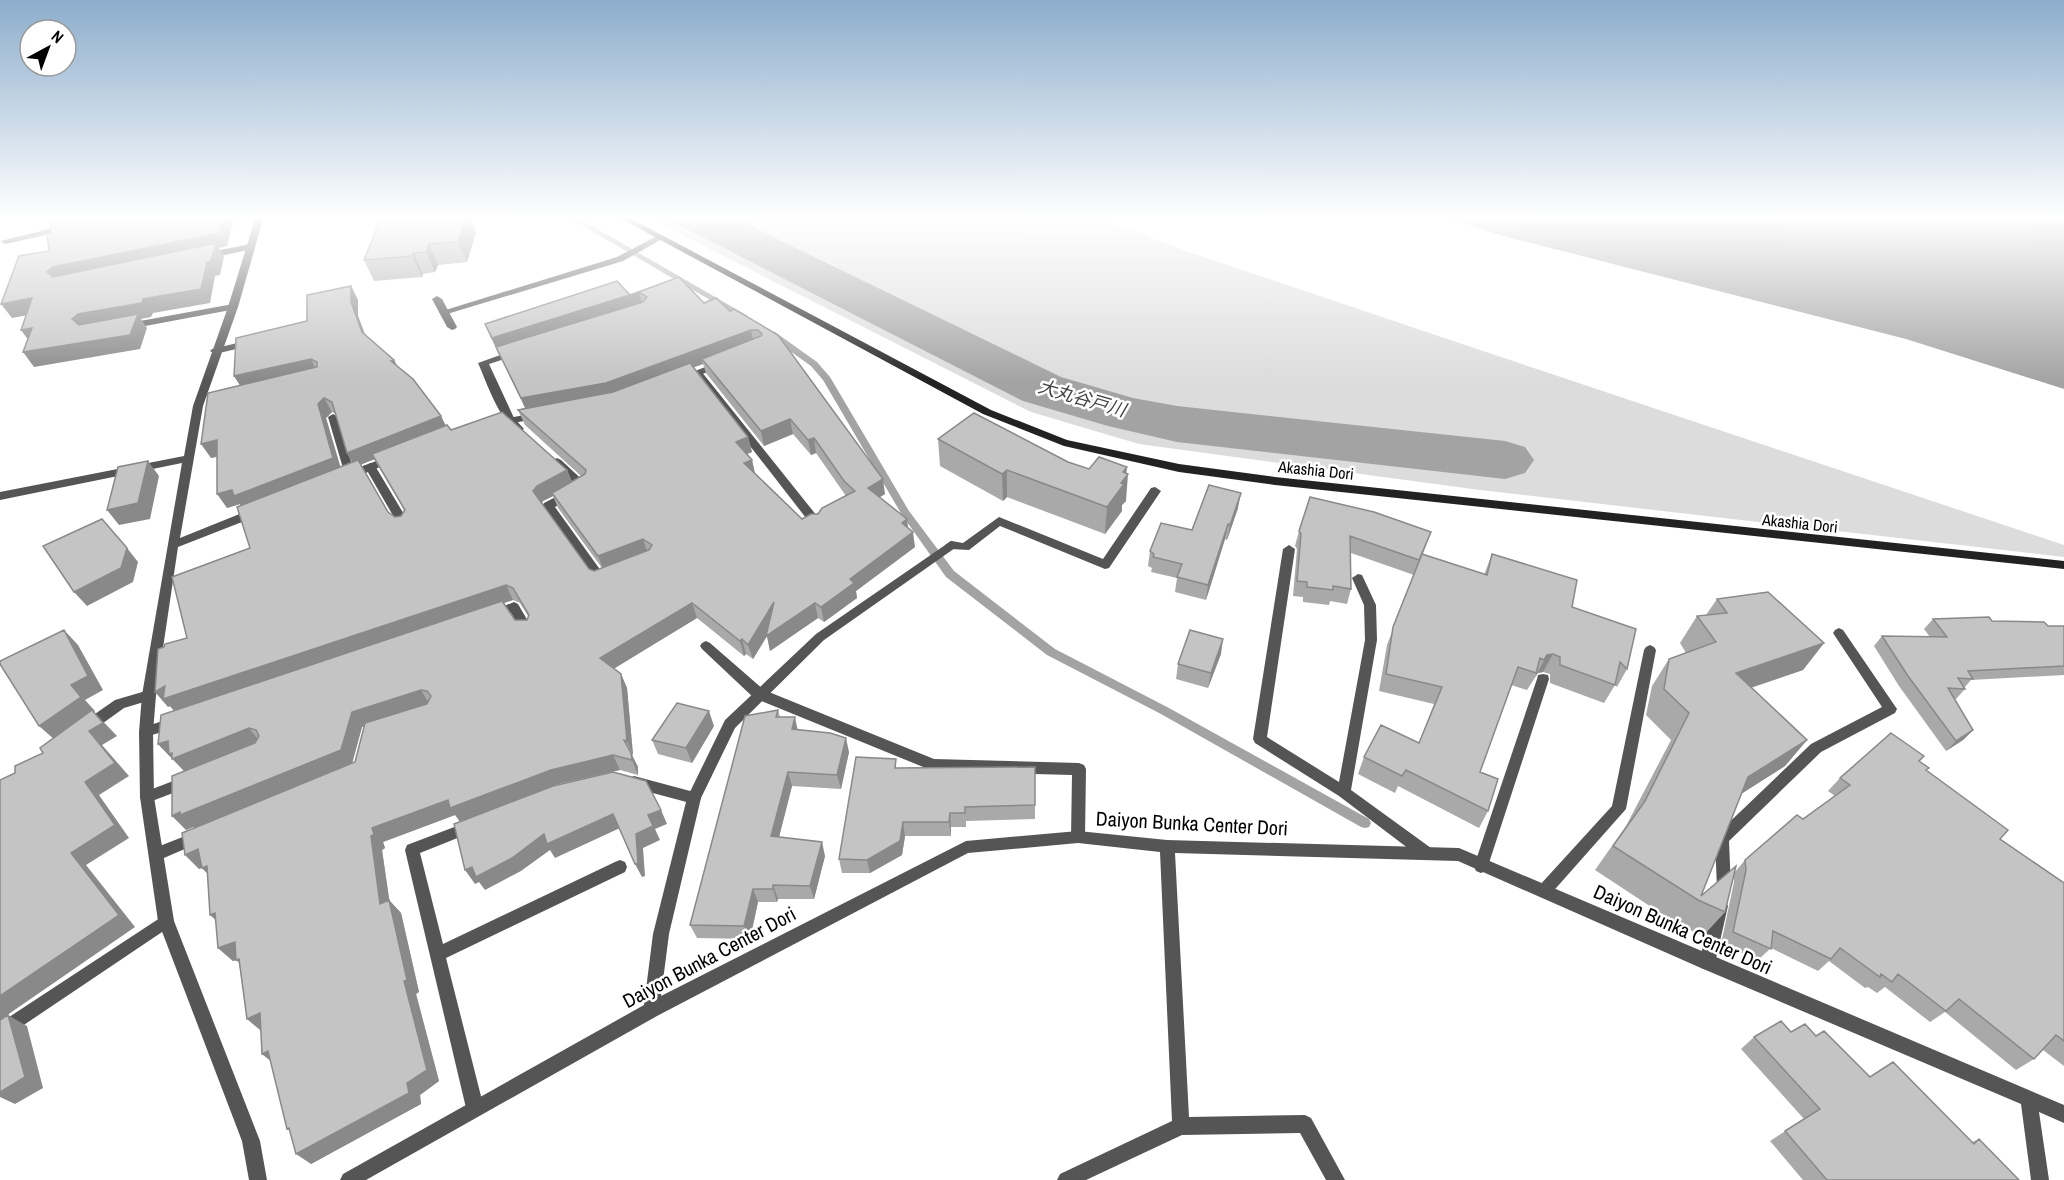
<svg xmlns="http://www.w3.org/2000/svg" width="2064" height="1180" font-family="'Archivo Narrow','Noto Sans JP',sans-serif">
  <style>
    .green { fill: #dcdcdc }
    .water { fill: #a3a3a3 }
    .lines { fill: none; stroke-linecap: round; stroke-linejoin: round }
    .stream { fill: #a3a3a3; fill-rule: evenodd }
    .river { fill: #a3a3a3; fill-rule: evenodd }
    .lane { fill: #555; fill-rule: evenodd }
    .street { fill: #555; fill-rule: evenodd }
    .secondary { fill: #222; fill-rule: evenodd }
    .wall { fill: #a9a9a9; fill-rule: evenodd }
    .shaded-wall { fill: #898989 }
    .building { fill: #c4c4c4; stroke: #898989; stroke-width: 1.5 }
    .labels { text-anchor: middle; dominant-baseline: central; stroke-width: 5; stroke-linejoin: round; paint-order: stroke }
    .street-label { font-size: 16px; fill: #000; stroke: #fff }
    .water-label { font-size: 18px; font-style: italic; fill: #444; stroke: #fff }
    .near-street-label { font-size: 20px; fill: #000; stroke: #fff }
  </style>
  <rect width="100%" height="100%" fill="#fff"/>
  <path class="green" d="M645,216H1092L1189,252L1501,357L2064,545V557L1480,490L1139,444L1031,412Z"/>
  <path class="water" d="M1442,216H2064V389L1906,339L1500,235Z"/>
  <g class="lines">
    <path class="stream" d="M566,216H575L748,316L744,318H741Z
      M769,332H775L817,362L830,377L909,511L954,571L1055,649L1169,708L1369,819L1371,823L1369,827L1365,828L1361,827L1161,714L1047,655L946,577L902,515L823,380L811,366L769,336Z"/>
    <path class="river" d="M673,216H730L1061,377L1133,398L1177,406L1505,441L1525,447L1534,460L1525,473L1505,479L1177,442L1108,426L1023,401L679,225Z"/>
    <path class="lane" d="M65,225L68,226V230L5,244L1,241Z
      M250,244L254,247L253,249L206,259L202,256L206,253Z
      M437,296L442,299L457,327L455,329L452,330L447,327L432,299Z
      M233,304L238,307L236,309L129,329L124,326L129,323Z
      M250,340L253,341V345L215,354L210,351L212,349Z
      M514,350L517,351V355L489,364L514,418L524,429L519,432C501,425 486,381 478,363Z
      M698,370L701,371L821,521L823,524L821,527H813L695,375L693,373Z
      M333,414L338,417L355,475L354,478L350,479L345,475L328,417Z
      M557,458L561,460L590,487L555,507L604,575L609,576L611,579L609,582L601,584L597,583L542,506L544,503L577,486L553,464L552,462L553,460Z
      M370,463L374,464L411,526L409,529L405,530L399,526L365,467Z
      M1155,487L1161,491L1109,568L1105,569L1000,526L969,550L951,549L945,545L951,541L963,543L999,517L1103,559L1151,488Z
      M1289,545L1295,549L1267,737L1339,782L1365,640L1364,605L1352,578L1358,574L1362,575L1376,605L1377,640L1351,790L1431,848L1433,853L1431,858L1426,859L1421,858L1339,796L1255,743L1253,739L1283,549Z
      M514,602L518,604L532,628L534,631L532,634H524L511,613L493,620L489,618L487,615L489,612Z
      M1839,628L1843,630L1897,709L1895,713L1821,752L1729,841L1731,889L1729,894L1724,896L1719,894L1717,889L1715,839L1717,834L1811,744L1882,707L1833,633L1835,630Z
      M706,641L710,643L764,690L934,759L1079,763L1084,765L1086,769L1085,837L1083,841L1078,843L1073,841L1071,837L1072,775L933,771L754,698L702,649L700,646L702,643Z
      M1650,645L1654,647L1656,650L1626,809L1549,896L1544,898L1539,896L1537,891L1539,886L1612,806L1644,650L1646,647Z
      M1543,674L1548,675L1549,679L1488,866L1486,871L1481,873L1476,871L1474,866L1537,679L1538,675Z
      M149,690L154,691L156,695L154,699L124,708L92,731L87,732L82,731L80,727L82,723L115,700Z
      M175,717L180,718L182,722L180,726L146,737L141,736L139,732L141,728Z
      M186,776L191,778L193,782L191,786L147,803L142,801L140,797L142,793Z
      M634,776L694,792L699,794L701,798L699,802L694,804L634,788L629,786L627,782L629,778Z
      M470,821L475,823L477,827L475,831L420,853L443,944L615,862L620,860L625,862L627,867L625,872L446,958L484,1108L481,1114L475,1117L469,1114L466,1108L405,850L407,845Z
      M198,831L203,833L205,837L203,841L157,861L152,859L150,854L152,849Z
      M1720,899L1725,901L1728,906L1715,963L1713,968L1707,970L1701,968L1699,963L1712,906L1715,901Z
      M166,914L171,916L174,921L171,926L0,1041V1023Z"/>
    <path class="street" d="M256,216H264L238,307L203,406L180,538L252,509L256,508L262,512L260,515L178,547L156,695L153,732L154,797L174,921L260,1141L267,1180H249L242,1141L158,921L140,797L139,732L142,695L182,463L0,500V492L184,456L193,406L228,307Z
      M657,236L664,238L623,261L447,314L444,315L439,312L617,257Z
      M720,361L725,364L723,366L687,380L683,381L678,378Z
      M536,413L541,416L540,418L497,426L492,423L497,420Z
      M390,456L395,459L394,461L354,478L350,479L345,475L346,472Z
      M951,541L955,542L957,545L955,548L824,640L735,728L701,798L669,934L661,996L966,841L1078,831L1167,840L1459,848L2064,1105V1123L2039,1112L2049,1180H2031L2021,1104L1701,968L1458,861L1175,853L1189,1117L1305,1115L1311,1118L1345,1180H1326L1300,1133L1182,1135L1086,1180H1057L1060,1174L1172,1121L1160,852L1078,843L968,853L657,1016L366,1180H340L343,1174L644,1005L653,934L687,798L725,720L816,634Z"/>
    <path class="secondary" d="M616,216H626L991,410L1067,440L1179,464L1275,477L2064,561V569L1275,485L1179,472L1064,446L983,414Z"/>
  </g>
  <path class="wall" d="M382,216H469L476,233L467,262L438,265L435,272L423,274L422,277L374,281L364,260Z
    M679,277L704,303L730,311L778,335L885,494L880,497L908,528L915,547L856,591L857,598L824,622L818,618L770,651L767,636L753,659L746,654L744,656L697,618L614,668L621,674L627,688L633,755H632L638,767V775L620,770L558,784L455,815L383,842L385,848L382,850L389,900L401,913L419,992L416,994L439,1081L420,1095L421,1104L311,1164L290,1132L270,1060L262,1054L261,1031L247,1019L239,963L236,960L233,961L218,948L216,920L210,915L207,873L202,868L199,869L194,828L193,827L186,830L184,771L158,744L174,711L170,706L168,707L164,647L187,638L250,548L240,506V504L227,508L217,457L211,458L240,385L234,376L307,321L351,286L358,300V316L365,334L394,360L398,367L441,416L445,426L451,430L567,470L572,482L581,476L525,425L518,410L525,408L491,338L485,324L630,295ZM703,364L706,373L764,446L793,434L811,455L816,453L846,496L818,514L802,519L755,473L752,460L746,454L752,452L748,437L694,367ZM332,412L336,414L347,453L352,462L340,467L326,418ZM374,459L404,510L401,516L395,517L388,512L361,464ZM553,496L558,508L602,568L594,571L589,569L542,503L543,501ZM513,600L520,603L528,616L527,620H515L504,603ZM365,726L355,762L352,763L362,727Z
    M938,439L1068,462L1089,469L1126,473V501L1122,505V511L1105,534L1007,497L1003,501L940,466Z
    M1238,508L1227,540L1225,539L1206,600L1175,592L1177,578L1151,572L1152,568L1148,566L1150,551Z
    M1299,531L1431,532L1423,554L1484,575L1492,554L1572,607L1627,669L1617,687L1615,685L1604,703L1550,683V674L1543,672L1538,673L1527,690L1511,685L1480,772L1488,811L1479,828L1398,786L1395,793L1358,774L1364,757L1419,743L1434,704L1379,691L1387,645L1414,575L1351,553V589L1347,604L1330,601L1329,605L1303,602V597L1293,596L1297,549L1295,546Z
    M1717,599L1824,643L1803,670L1751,688L1807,740L1785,766L1742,793L1701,896L1735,872L1745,860L1835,796L1828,791L1840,778L1919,761L1926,770L2000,839L2064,883V1066L2043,1050L2034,1059L2016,1070L1945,1012L1930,1022L1885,987L1877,993L1868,987L1865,988L1829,961L1818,971L1771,948L1758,960L1721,944L1734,882V875L1725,912L1703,936L1677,924L1595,870L1626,826L1671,740L1646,715L1652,686L1669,659L1686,653L1680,643L1697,616L1706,615Z
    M1933,619L1992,621L2048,626H2064V675L1971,680L1964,688L1965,689L1956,699H1954L1973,730L1963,740L1946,751L1899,686L1874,646L1882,636L1930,637L1924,629Z
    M1221,654L1208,688L1176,679L1178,664Z
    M778,710L780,717L798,729L849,752L841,789L792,786L779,837L825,856L814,899H778L777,902H758L750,939L697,938L690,925Z
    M714,726L692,763L658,754L652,740Z
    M1035,767V819L966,821V827H951V836H905L902,855L870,873H842L839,859L897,768Z
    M1791,1032L1816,1036L1870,1077L1972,1142L1979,1139L2019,1180H1803L1770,1141L1804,1119L1741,1049L1754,1037Z"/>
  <path class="shaded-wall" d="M224,216H235L227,246L219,248L224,257L220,275L215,276L210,303L153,313L151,317L141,319L147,328L140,349L34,367L23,352L82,333L72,319L57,286L47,272L53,267Z
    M457,216H469L476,233L467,262L458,242Z
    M429,244L438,265L435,272L426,252Z
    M414,253L423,274L422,277L412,256Z
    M351,286L358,300V316L369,346L362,332L351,302Z
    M639,292L643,307L498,353L492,338Z
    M32,298L43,312L12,318L1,304Z
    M32,328V345L21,330Z
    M751,330L754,345L702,359L703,364L611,398L527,413L521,398Z
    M311,359L318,373L243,390L234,376Z
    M394,360L401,374L391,361Z
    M324,398L332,412L326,418L342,472L244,511L240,504L227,508L217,494Z
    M441,416L448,430L355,467L347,453Z
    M790,419L793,434L764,446L761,431Z
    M748,437L752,452L740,457L736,442Z
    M814,438L816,453L811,455L808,440Z
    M217,440L226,454L211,458L201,444Z
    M752,460L755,475L744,463Z
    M148,461L159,476L150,519L119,525L107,510Z
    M1127,467L1126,477L1128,474L1126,501L1122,505V511L1105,534L1107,507L1123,472Z
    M567,470L573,485L552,493L553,496L543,501L540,506L533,491L537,486Z
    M1007,470V497L1003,501L1002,474Z
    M883,479L885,494L870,503L868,488Z
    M1241,493L1238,508L1227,540L1230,525Z
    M907,519L909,534L902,523Z
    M1228,524L1225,539L1206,600L1208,585Z
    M913,532L915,547L856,591L857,598L824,622L821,607L850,579Z
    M643,539L648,554L604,571L598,556Z
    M127,548L138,562L133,582L87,606L74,592Z
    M506,585L513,600L177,714L170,706L168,707L155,692L165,686Z
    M774,602L815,603L818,618L770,651L767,636L753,659L748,645Z
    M692,603L697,618L607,673L600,658Z
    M64,630L78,645L103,690L85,700L95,711L94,712L117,736L102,745L129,776L99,795L129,838L86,865L135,927L0,1020V996L71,853L55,740L39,726L71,685Z
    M742,639L746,654L744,656L740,641Z
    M1223,639L1221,654L1208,688L1211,673Z
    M1824,643L1803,670L1716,699L1736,673Z
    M1553,654L1543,672L1538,673L1535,677L1547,655Z
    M621,674L627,688L633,755L627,741Z
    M421,690L430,705L362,727L352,764L195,829L193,827L186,830L172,816L352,712Z
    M709,711L714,726L692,763L686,748Z
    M795,717L798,732L792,729Z
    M249,728L261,743L186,773L158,744L168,741Z
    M1973,730L1963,740L1946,751L1956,741Z
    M846,738L849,752L841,789L837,775Z
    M1807,740L1785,766L1727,803L1748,777Z
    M631,753L638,767V775L632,760Z
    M613,755L620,770L558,784L460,822L455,815L383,842L385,848L382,850L392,918L380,904L371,836L372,828L448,800L551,770Z
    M788,772L792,786L776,849L771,836Z
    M661,810L667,824L655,829L660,840L643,848L645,876L642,877L635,864L636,834L648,815Z
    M950,813L951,827V836L949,822Z
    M613,814L620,828L555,858L550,850L521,871L485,890L479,882L475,884L465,870L544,834Z
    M903,822L905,836L902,855L870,873L867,860Z
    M822,842L825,856L814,899L810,886Z
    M198,849L213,863L199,869L185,855Z
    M207,866L216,882L202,868Z
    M773,885L778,899L777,902L773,889Z
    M753,889L758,902L750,939L744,926Z
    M389,900L401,913L419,992L416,994L439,1081L420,1095L421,1104L311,1164L296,1154L407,1083L404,981Z
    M215,913L225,928L210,915Z
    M235,942L249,954L233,961L218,948Z
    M260,1013L262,1031L247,1019Z
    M8,1015L27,1026L43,1088L15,1104L0,1097V1082Z
    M268,1051L277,1066L262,1054Z"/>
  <path class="building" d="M76,216H224L219,233L53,267L47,272L53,277L216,243L211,261L207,262L201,289L143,299L142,303L78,314L72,319L79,325L138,314L130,335L23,352L32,328L21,330L32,298L1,304L19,256L49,251L47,234L51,233V222Z
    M382,216H466L458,242L429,244L426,252L414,253L412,256L364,260Z
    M679,277L704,303L716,298L730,311L734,309L778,335L883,479L868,488L907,519L902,523L913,532L850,579L854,583L821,607L815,603L766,636L774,602L748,645L742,639L740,641L692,603L600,658L621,674L627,741L624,740L631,753L632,760L613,755L551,770L450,808L448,800L372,828L374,834L371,836L380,904L389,900L407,980L404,981L427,1070L407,1083L409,1093L296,1154L289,1128L287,1129L268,1051L262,1054L260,1013L247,1019L239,959L236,960L235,942L218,948L215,913L210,915L207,866L202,868L198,849L185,855L182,833L355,762L365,723L427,704L431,696L427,691L421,690L352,712L341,750L180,815V812L172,816V776L255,743L259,736L256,730L249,728L172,759V753L169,754L168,741L158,744L161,715L502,601L515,620H527L529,615L513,588L506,585L163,699L165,686L155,692L158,649L164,647L165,644L187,638L172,577L250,548L237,507L358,460L388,512L395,517L401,516L405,510L372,454L447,425L451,430L502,412L567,470L537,486L533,491L589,569L594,571L649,550L652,545L643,539L598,556L552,493L585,474L586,470L518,410L613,392L690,363L748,437L736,442L752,460L744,463L802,519L811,514H818L822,508L855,491L844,481L814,438L808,440L790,419L761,431L702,359L761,336L762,334L758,330H751L606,383L521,398L496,347L643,302L647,297L639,292L492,338L485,324L617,281L630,295Z
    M351,286V302L362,332L394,360L391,361L413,379L441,416L347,453L332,402L324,398L318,404L333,458L234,496L232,490L217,494V440L201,444L208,393L317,367V362L311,359L234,376L236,338L307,321V295Z
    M974,413L1068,462L1089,469L1099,457L1127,467L1123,472L1128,474L1121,483L1124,484L1107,507L1007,470L1002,474L938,439Z
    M148,461L138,503L107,510L118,467Z
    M1209,485L1241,493L1230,525L1228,524L1208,585L1177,577L1182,564L1153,557L1154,554L1150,551L1161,523L1192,530Z
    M1310,497L1374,512L1431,532L1419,560L1350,536L1351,589L1333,586V590L1307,587V582L1297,581L1301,534L1299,531Z
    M102,519L127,548L121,568L74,592L43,546Z
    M1422,554L1487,575L1492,554L1577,580L1572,607L1636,629L1627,669L1620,662L1615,685L1560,665V657L1553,654L1547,655L1544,660L1540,658L1536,673L1518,667L1480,772L1498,779L1488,811L1406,770L1402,776L1364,757L1381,725L1419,743L1442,687L1386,674L1393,627Z
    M1768,592L1824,643L1736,673L1807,740L1748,777L1701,896L1736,866L1725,912L1698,900L1613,846L1645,801L1689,713L1664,689L1669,659L1716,642L1697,616L1727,613L1717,599Z
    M1989,617L1992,621L2044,622L2048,626H2064V666L1968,671L1973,679L1958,678L1965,689L1948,688L1973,730L1956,741L1908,676L1882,636L1947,637L1933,619Z
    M64,630L88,676L71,685L81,697L39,726L0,664V661Z
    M1190,630L1223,639L1211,673L1178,664Z
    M677,703L709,711L686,748L652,740Z
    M92,710L103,723L89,731L115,763L85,782L115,825L71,853L119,915L0,996V780L15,773V766L43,753L40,748Z
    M778,710L776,717H795L792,729L830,733L846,738L837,775L788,772L771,836L822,842L810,886L773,885V889H753L744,926L690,925L745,716Z
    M1891,733L1924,756L1919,761L1929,768L1926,770L2008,830L2000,839L2064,883V1041L2056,1035L2034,1059L1959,999L1946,1011L1898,974L1892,982L1881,974L1880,977L1840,948L1831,959L1773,931L1771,949L1733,932L1746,870L1745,860L1797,815L1803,819L1850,785L1840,778Z
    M856,757L896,759L895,768L1035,767V805L965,807V813H950L949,822H903L900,841L867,860L839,859Z
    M613,772L646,781L661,810L648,815L653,826L636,834L638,863L635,864L613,814L547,844L544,834L512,858L476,877L472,867L465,870L454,824L553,786Z
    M8,1015L25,1077L0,1092V1020Z
    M1781,1021L1791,1032L1805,1024L1816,1036L1824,1031L1870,1077L1893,1062L1974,1144L1979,1139L2019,1180H1827L1785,1131L1820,1109L1754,1037Z"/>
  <linearGradient id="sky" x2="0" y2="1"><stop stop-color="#8cadcc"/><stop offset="0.57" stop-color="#fff"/><stop offset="1" stop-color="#fff" stop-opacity="0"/></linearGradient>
  <rect width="2064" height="381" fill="url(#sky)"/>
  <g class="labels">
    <g class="street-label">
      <text transform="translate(1316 470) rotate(6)">Akashia Dori</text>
      <text transform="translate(1800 523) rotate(6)">Akashia Dori</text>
    </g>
    <g class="water-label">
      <text transform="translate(1082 398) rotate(16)">大丸谷戸川</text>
    </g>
    <g class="near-street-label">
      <text transform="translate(1192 823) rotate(3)">Daiyon Bunka Center Dori</text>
      <text transform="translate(1683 929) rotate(24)">Daiyon Bunka Center Dori</text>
      <text transform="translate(709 957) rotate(-28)">Daiyon Bunka Center Dori</text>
    </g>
  </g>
  <g transform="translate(48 48) rotate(41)"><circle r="28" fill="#ffffff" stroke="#999999" stroke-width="1.5"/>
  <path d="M0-4.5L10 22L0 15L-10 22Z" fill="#000000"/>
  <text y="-9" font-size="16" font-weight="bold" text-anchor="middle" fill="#000000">N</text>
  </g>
</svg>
